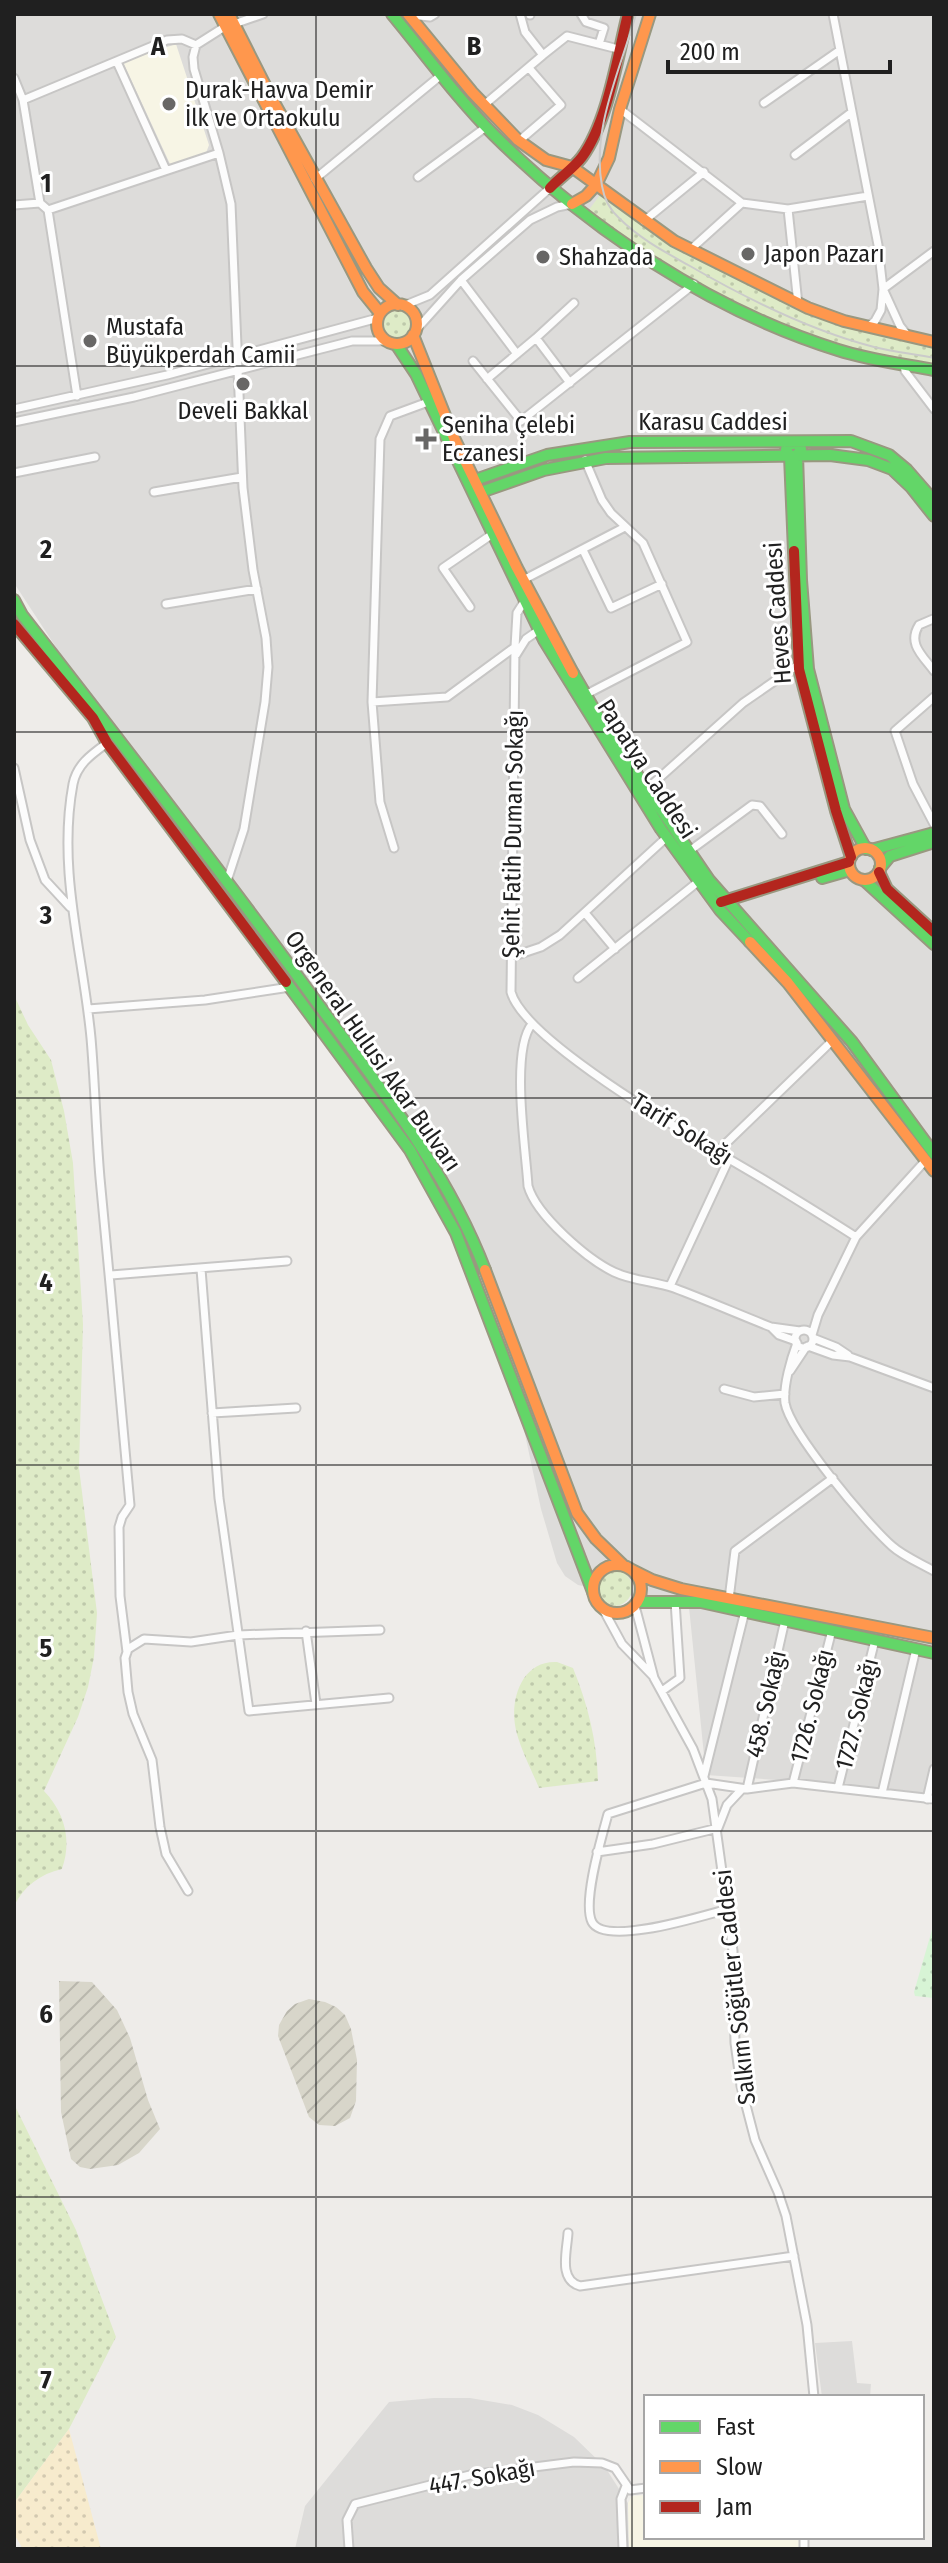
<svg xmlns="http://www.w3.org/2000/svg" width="948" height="2563" font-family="'Fira Sans Condensed',sans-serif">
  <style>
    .residential { fill: #dddcda }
    .education { fill: #f7f5e5 }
    .construction { fill: url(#construction-furrows) }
    .grass { fill: url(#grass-dots) }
    .sand { fill: url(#sand-dots) }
    .park { fill: url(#park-dots) }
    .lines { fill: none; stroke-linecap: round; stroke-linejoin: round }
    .street-casing { stroke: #c7c6c5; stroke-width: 11 }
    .fast-casing { stroke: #999880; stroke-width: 14 }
    .slow-casing { stroke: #999880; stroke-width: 14 }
    .jam-casing { stroke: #999880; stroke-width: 14 }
    .street { stroke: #fcfcfc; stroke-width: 7 }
    .fast { stroke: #63d668; stroke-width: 10 }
    .slow { stroke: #ff974d; stroke-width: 10 }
    .jam { stroke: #b3261e; stroke-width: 10 }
    .tram { stroke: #cbcbca; stroke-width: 2 }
    .grid { fill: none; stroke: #202020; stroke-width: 2; stroke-opacity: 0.55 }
    .poi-dot { fill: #686766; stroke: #fff; stroke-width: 3 }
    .labels { text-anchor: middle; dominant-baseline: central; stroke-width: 6; stroke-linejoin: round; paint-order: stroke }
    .poi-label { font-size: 24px; fill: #202020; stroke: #fff; text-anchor: start }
    .street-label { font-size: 24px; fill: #202020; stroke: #fff }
    .grid-label { font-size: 26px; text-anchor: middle; font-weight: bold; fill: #202020; stroke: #fff; stroke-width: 6; stroke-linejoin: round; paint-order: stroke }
  </style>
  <defs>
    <pattern id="construction-furrows" width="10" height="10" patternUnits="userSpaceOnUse" patternTransform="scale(2)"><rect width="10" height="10" fill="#d8d6ca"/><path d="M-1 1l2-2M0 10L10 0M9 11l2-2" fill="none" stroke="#b9b7ad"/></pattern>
    <pattern id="grass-dots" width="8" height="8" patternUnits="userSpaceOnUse" patternTransform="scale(2)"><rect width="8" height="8" fill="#deebc7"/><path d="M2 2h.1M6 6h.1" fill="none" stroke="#bec9ab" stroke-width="1.8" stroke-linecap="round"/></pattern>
    <pattern id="sand-dots" width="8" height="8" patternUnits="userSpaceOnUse" patternTransform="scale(2)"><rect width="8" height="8" fill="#f7ebcd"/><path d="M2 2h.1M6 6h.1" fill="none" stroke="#d3c9b0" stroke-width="1.8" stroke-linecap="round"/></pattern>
    <pattern id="park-dots" width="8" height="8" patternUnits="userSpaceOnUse" patternTransform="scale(2)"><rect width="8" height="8" fill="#d7f4d5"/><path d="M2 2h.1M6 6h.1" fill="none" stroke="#b8d1b7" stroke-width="1.8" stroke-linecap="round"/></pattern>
  </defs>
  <rect width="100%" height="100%" fill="#eeece9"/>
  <path class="residential" d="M14,14H934V1794L864,1786L706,1775L689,1607L578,1585L565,1576L557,1563L541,1509L503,1332L454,1199L365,1070L151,775L102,751L99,713L14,583Z
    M852,2341L857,2383L871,2384L870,2397H822L815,2343Z
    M434,2398H470L512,2405L538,2415L574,2437L605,2467L628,2503L629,2549H295L305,2506L389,2402Z"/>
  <path class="education" d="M176,44L209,145L206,153L170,164L123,62Z
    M646,2495V2537H801V2549H629L628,2503L632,2496Z"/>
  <path class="construction" d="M59,1981L92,1982L117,2010L130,2038L148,2100L160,2129L139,2153L118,2165L90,2169L80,2167L71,2159L61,2112Z
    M309,1999L325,2002L336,2007L345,2015L351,2029L357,2060L356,2101L350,2118L335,2126L319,2125L309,2117L278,2036L279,2025L287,2011L295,2004Z"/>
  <path class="grass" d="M600,195L670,244L786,304L840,325L934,347V365C900,359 864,354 831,343C743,313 664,263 585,215Z
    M384 324a13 13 0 1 1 26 0a13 13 0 1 1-26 0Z
    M14,995L28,1025L51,1060L64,1111L73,1163L83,1324L79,1468L97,1613L94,1657L88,1687L78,1717L44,1791C65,1813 72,1840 62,1869C40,1874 24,1886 14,1906Z
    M596 1588a18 18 0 1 1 36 0a18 18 0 1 1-36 0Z
    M557,1662L573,1668C588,1705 597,1741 598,1781L539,1788C532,1771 522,1752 517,1734C508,1704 520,1660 557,1662Z
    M14,2104L76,2230L116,2337L69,2429L14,2503Z"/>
  <path class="sand" d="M69,2429L101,2549H23L14,2534V2503Z"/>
  <path class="park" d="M934,1923V1998L915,1996L914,1992Z"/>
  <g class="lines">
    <defs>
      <path id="street" d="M581,14L586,22L604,28L599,44
        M833,14L878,245L883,289L881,310L875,321L868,327
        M410,15L430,17L435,14
        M530,15V14
        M234,24L263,14
        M226,26L196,45L193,57L194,69L219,153L231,204L243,488L253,570L266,638L268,667L265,702L244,829L227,881
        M543,55L567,36L618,49
        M117,62L166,170
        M14,78L23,100
        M764,103L840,50
        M484,105L543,55L525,32L520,14
        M620,109L742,203L788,209L868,196
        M519,141L561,105L529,68
        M795,155L852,112
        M418,177L486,127
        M315,179L440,76
        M14,205L40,203
        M788,209L798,304
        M48,210L40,203L23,100L167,40L182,39L196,45
        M644,221L704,172
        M690,250L742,203
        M461,280L517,354
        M883,289L934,251
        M884,291L900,326L908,336
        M403,306L430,295L550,188
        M416,330L461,280L530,220L557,207L572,204
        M473,361L521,421L694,284
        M904,364L905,371L934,409
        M487,379L536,338
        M570,383L536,338L574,303
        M77,396L48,210L219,153
        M14,409L167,375L378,318
        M14,422L134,397L352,341H386
        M14,473L95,457
        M154,492L242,477
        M583,550L611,608L662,584
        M523,580L625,527
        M524,602L517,613L515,647L511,992C525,1044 711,1148 763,1179C794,1198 825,1217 856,1237
        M166,604L257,589
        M470,607L443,568L491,535
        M933,619L919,625C907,644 923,656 934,671
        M516,655L526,639L539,630
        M585,695L687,642L643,543L611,513L602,500L585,460
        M934,697L895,731L913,784L934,824
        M372,702L447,697L515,647
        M107,743C92,754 77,764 73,784C57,870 83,953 91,1038C95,1084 96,1131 100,1178C110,1287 121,1396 130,1505L122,1517L119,1527L120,1596L127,1652
        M14,768L30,840L45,880L70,907
        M647,789L743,703L802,662
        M394,848L380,802L372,702L380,439L390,416L428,402
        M688,852L752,805L760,806L782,834
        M585,913L615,949
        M511,957L541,947L560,935L667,837
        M578,978L699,881
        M88,1009L205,1000L290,987
        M532,1024C510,1050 526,1151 528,1186C536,1215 587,1259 614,1272C633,1281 654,1281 674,1288C706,1300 738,1314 771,1327L779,1335L796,1341
        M717,1152L833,1040
        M201,1269L219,1498L249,1711L389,1698
        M111,1275L287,1261
        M670,1286L729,1159
        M771,1327L800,1331
        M795 1339a9 9 0 1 1 18 0a9 9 0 1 1-18 0Z
        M812,1335L818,1315L856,1237L926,1160
        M813,1338L836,1347L848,1355
        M797,1343C791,1359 783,1386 785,1403C790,1432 867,1524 892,1546C903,1556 920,1563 934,1571
        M808,1346L833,1355L850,1357L934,1388
        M790,1371L806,1347
        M724,1389L754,1397L785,1394
        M212,1413L296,1408
        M729,1599L735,1551L833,1478
        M635,1606L654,1678L693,1749L712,1799L733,1951L735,2043L741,2086L755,2140L778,2192L786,2216L807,2325L814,2397
        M603,1609L622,1644L653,1676
        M306,1631L316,1704
        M662,1691L680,1678L675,1601
        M704,1776L745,1611
        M793,1783L832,1630
        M838,1788L875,1640
        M747,1789L785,1620
        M882,1793L916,1649
        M927,1799L934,1769
        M597,1852L653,1844L718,1828L727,1805L742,1789
        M188,1891L166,1854L160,1827L152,1760L133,1714L128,1692L125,1658L128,1649L144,1639L191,1642L238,1635L380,1630
        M728,1909C705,1915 605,1947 592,1922C582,1902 602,1836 608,1814L706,1783L747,1789L793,1783L934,1799
        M568,2233C567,2251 558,2280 580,2286L794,2256
        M349,2549L347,2520L355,2504L470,2475L574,2462L602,2463L615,2468L630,2490L646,2488
        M623,2549L621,2499L626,2486
        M804,2549V2537"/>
      <path id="fast" d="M392,14C426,55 457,98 494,135C589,229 710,310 838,350C869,360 902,364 934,370
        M396,344L416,374L544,640L661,829L720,910L750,942
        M475,480L547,455L630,442L851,441L889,455L907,470L934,501
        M481,492L544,470L606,458L830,455L868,460L892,469L911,487L934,516
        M794,551L790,456L786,450L787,445L798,443L801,449L797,455L801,580L808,669L844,809L866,849
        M14,600L22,615C121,742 220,870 315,1000C379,1086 447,1170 485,1270
        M573,673L602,723L709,880L852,1042L934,1154
        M871,850L934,833
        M880,868L890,856L934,842
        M822,878L850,870
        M864,880L934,944
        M286,982L410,1150L456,1233L593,1592
        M638,1602H701L934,1653"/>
      <path id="slow" d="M219,14L363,292L380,313
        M229,14L272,99L366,268L379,288L398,305
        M408,14L472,92L518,140L546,160L572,167L674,241L808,308L844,321L934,342
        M572,204L586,196L596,185L609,158L620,109L650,14
        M377 324a20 20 0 1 1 40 0a20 20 0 1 1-40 0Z
        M413,335L454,438L517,568L573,673
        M849 864a16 16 0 1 1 32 0a16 16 0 1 1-32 0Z
        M750,942L788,983L934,1171
        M485,1270L577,1513L596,1539L624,1566
        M593 1589a24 24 0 1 1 48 0a24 24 0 1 1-48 0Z
        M630,1569L652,1580L681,1589L934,1638"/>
      <path id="jam" d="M550,188C560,177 573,169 582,157C608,121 617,58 628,14
        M794,551L799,669L836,811L851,857
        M14,624L93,718L107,743L286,982
        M879,872L887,889L934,932
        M721,902L849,862"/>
    </defs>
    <use href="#street" class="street-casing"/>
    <use href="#fast" class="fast-casing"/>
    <use href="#slow" class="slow-casing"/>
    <use href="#jam" class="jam-casing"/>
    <use href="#street" class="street"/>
    <use href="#fast" class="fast"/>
    <use href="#slow" class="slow"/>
    <use href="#jam" class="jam"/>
    <path class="tram" d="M636,14C621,68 591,129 602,186C604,198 610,210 619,218C640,239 665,252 690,266C747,299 809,330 874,347C894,352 914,354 934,358"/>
  </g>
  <path class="grid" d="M316,14V2549M632,14V2549M14,366H934M14,732H934M14,1098H934M14,1465H934M14,1831H934M14,2197H934"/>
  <g class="poi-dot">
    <circle cx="169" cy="104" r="8"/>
    <circle cx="748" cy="254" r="8"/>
    <circle cx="543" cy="257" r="8"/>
    <circle cx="90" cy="341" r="8"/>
    <circle cx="243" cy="384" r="8"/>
    <path d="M422 427h8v8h8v8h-8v8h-8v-8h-8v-8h8z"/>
  </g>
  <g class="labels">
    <g class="poi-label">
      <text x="185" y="90">Durak-Havva Demir<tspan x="185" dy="28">İlk ve Ortaokulu</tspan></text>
      <text x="764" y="254">Japon Pazarı</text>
      <text x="559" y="257">Shahzada</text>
      <text x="106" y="327">Mustafa<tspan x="106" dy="28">Büyükperdah Camii</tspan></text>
      <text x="243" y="411" text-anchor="middle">Develi Bakkal</text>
      <text x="442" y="425">Seniha Çelebi<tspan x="442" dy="28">Eczanesi</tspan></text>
    </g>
    <g class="street-label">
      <text x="713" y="422">Karasu Caddesi</text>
      <text transform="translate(778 613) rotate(-94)">Heves Caddesi</text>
      <text transform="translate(647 769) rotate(57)">Papatya Caddesi</text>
      <text transform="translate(513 834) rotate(-89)">Şehit Fatih Duman Sokağı</text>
      <text transform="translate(373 1051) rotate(55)">Orgeneral Hulusi Akar Bulvarı</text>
      <text transform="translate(682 1129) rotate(32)">Tarif Sokağı</text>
      <text transform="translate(766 1704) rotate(-77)">458. Sokağı</text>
      <text transform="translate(812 1706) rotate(-76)">1726. Sokağı</text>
      <text transform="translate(857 1714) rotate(-76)">1727. Sokağı</text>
      <text transform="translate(735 1987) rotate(-96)">Salkım Söğütler Caddesi</text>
      <text transform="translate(482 2477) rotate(-10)">447. Sokağı</text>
    </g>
  </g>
  <g class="grid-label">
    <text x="158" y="55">A</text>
    <text x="474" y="55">B</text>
    <text x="46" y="192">1</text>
    <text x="46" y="558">2</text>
    <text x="46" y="924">3</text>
    <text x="46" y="1291">4</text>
    <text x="46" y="1657">5</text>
    <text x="46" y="2023">6</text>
    <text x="46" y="2389">7</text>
  </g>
  <rect width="948" height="2563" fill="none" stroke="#202020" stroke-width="32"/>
  <rect x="644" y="2395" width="280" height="144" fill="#ffffff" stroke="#a6a6a6" stroke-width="2"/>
  <rect x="660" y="2421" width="40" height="12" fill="#63d668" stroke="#a6a6a6" stroke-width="2"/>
  <text x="716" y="2435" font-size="24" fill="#202020">Fast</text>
  <rect x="660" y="2461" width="40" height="12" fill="#ff974d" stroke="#a6a6a6" stroke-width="2"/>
  <text x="716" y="2475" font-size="24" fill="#202020">Slow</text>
  <rect x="660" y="2501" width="40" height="12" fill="#b3261e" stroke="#a6a6a6" stroke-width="2"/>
  <text x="716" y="2515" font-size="24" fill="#202020">Jam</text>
  <path d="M668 60v12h222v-12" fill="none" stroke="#202020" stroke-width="4"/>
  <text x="680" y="60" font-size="24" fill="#202020" stroke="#ffffff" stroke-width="6" paint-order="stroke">200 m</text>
</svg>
